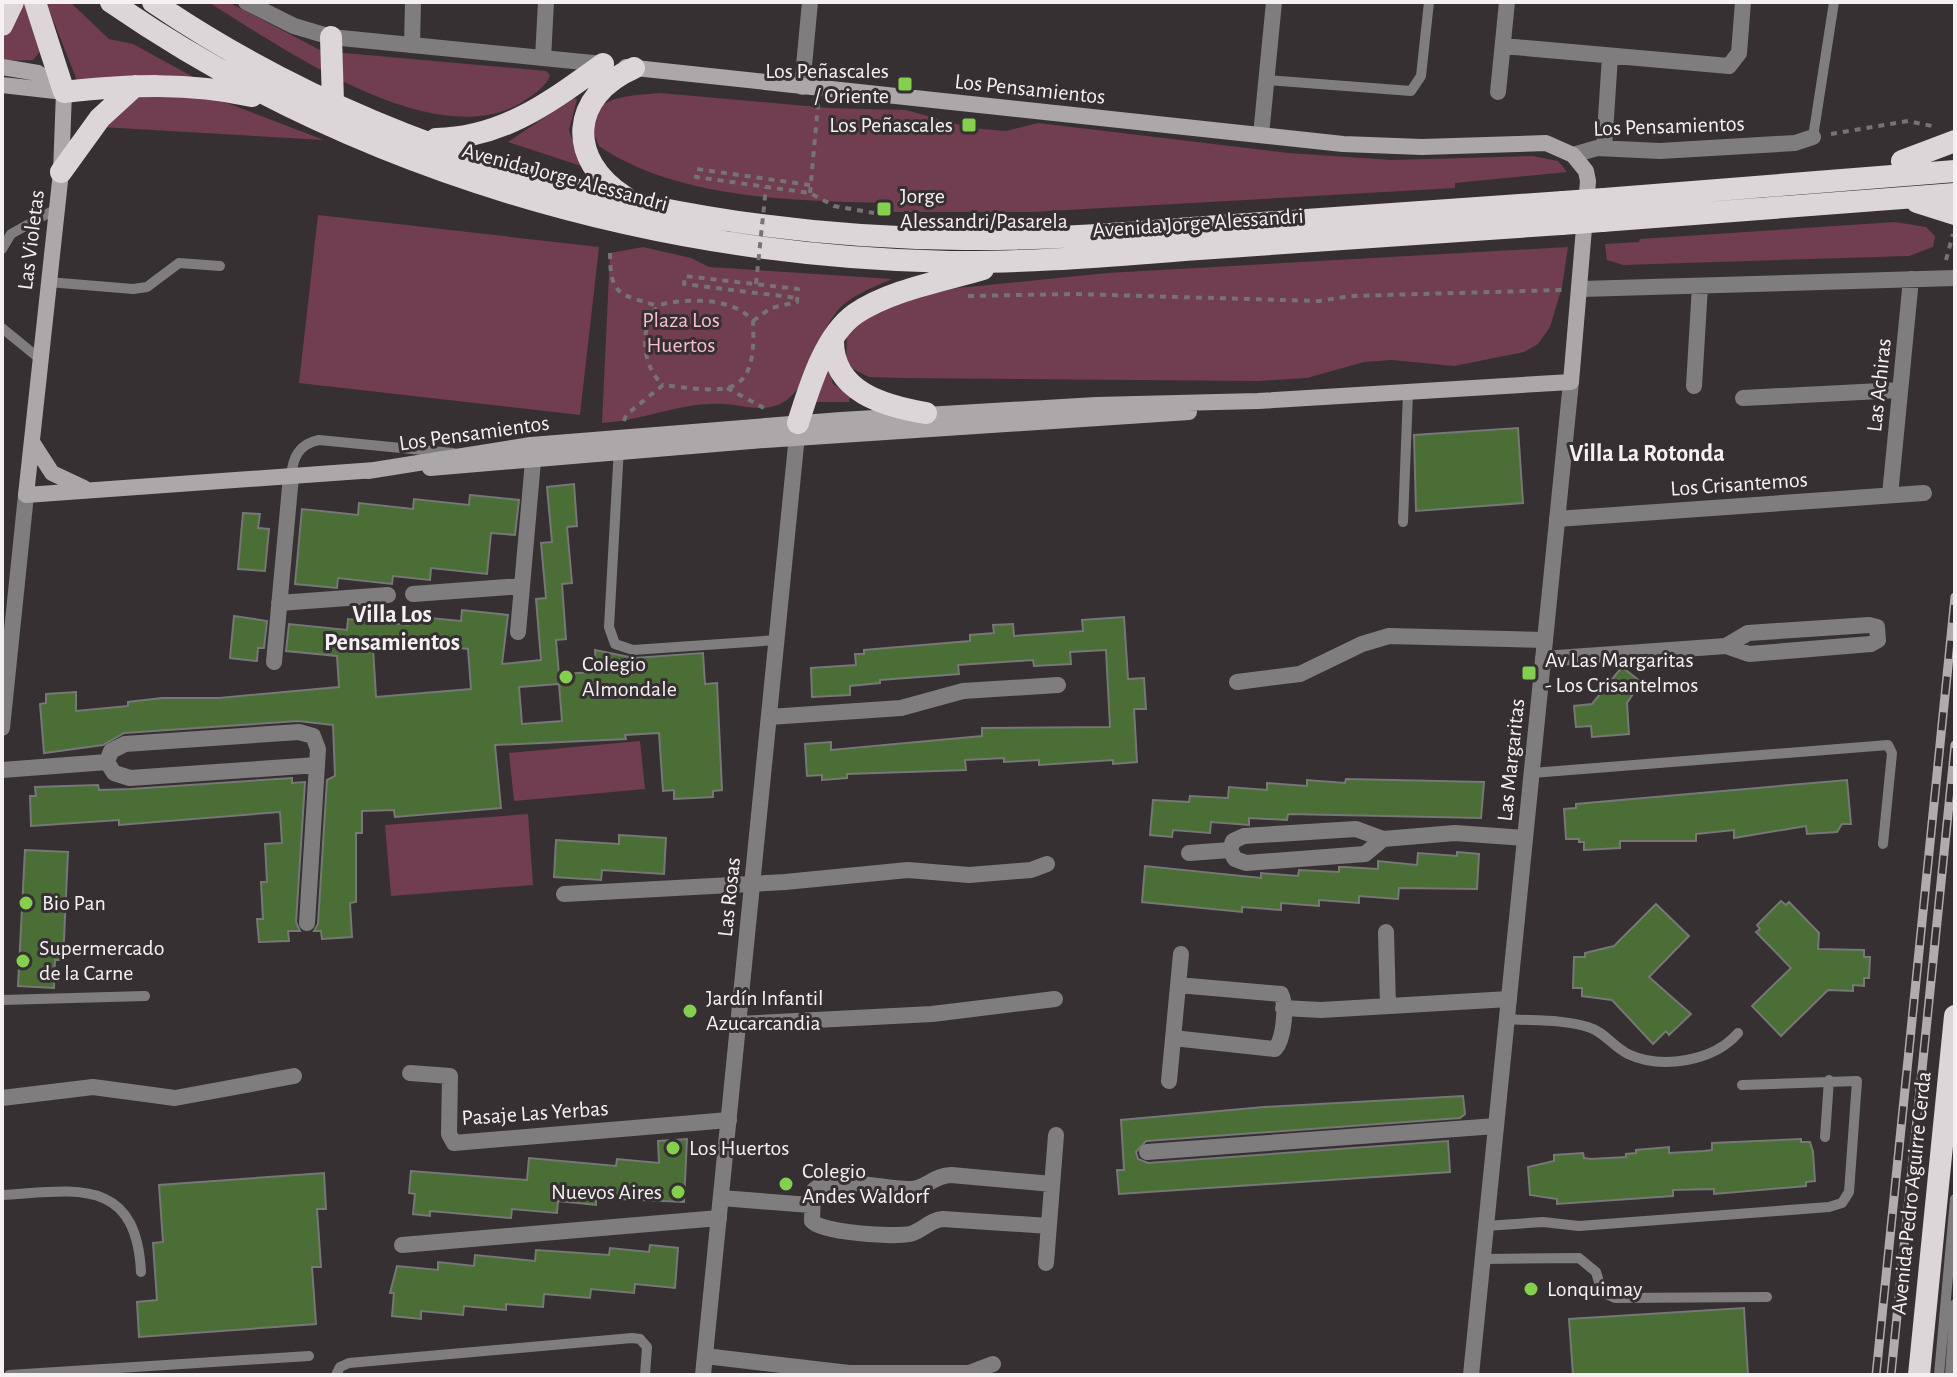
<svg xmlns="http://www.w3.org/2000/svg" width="1957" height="1377" font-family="'Alegreya Sans',sans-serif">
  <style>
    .green { fill: #713d50 }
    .building { fill: #4b6d36; stroke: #757874; stroke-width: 2; fill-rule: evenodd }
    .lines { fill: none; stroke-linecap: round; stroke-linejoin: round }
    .path { stroke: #777274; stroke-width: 4; stroke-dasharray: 6 6; stroke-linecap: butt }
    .service { stroke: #807d7e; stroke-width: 10 }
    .minor { stroke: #807d7e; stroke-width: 16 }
    .tertiary { stroke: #807d7e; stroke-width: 16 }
    .secondary { stroke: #aca7a8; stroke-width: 16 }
    .trunk { stroke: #dcd6d8; stroke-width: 22 }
    .rail-casing { stroke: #b0abad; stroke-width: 9 }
    .rail { stroke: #363032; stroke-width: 6; stroke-dasharray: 18; stroke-linecap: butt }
    .path-bridge { stroke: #777274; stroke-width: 4; stroke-dasharray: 6 6; stroke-linecap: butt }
    .trunk-bridge { stroke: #dcd6d8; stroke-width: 22 }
    .poi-dot { fill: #84d04e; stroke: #363032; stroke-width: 3 }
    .labels { text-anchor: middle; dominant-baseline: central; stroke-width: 6; stroke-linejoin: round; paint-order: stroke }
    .poi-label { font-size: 22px; fill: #f5f1f2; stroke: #363032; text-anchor: start }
    .street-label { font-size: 22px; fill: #f5f1f2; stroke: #363032 }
    .park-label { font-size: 22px; fill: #f8bdd0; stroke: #363032 }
    .neighbourhood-label { font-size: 24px; font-weight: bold; fill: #f5f1f2; stroke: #363032 }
  </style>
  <rect width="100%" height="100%" fill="#363032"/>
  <path class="green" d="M22,2H32L42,49L33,60L2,61V38L9,31Z
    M46,2H70L109,39L133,44L197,79L78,83Z
    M208,2H228L322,51L546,71L550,75C546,88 530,97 519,104C431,153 283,48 208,2Z
    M660,93L829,108L906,110L971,128L1006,131L1038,123L1288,153L1392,160L1533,156L1558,161L1567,172L1455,183V188L1032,212H891V203C798,201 678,200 599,146C575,96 627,96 660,93Z
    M209,96L324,140L101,127L137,97Z
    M573,98L577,99L569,130L581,166L508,142Z
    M318,215L599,247L580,415L299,383Z
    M1895,222L1926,227L1935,236L1933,247L1909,256L1623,265L1607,260L1605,244L1639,242L1640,239Z
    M643,247L691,258L709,267L892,279C872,288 848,296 835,314C815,340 814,378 788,399C767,415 746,405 723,404C680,402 644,421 602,423L610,253Z
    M1568,247L1562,287L1550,327L1538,344L1524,352L1454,366L1392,360L1364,362L1307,378L1259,381L906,378L869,377L853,369L846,360L847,335L864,318L918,297L958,288L1107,273Z
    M827,362L833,384L850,394L849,402H816Z
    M640,741L645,789L514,801L509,753Z
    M528,814L533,885L391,896L385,825Z"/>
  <path class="building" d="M1518,428L1523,503L1416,511L1414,435Z
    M574,484L577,526L567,527L572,583L562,584L566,639L556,640L559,674L596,672L595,650L634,658L703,653L705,684L717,683L722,790L713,791V797L674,799V790L663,791L659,733L625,735L626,739L495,745L501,808L395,817L394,810L362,811V833H356V902L350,903L352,937L322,939L321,931H314L318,924L327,780L335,776L333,725L298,721L124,733L103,745L44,753L40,704L46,703V694L76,692V711L128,706V702L162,698H219L339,687L337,656L286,651L289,624L347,630L348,619L408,625L409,616L461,621L462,610L508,615L502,664L541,660L536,599L546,598L541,543L552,542L547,487ZM388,640L468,649L471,689L376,697L373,648L387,650ZM559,684L562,721L522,724L519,687Z
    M470,495L519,500L515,535L491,533L487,574L431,568L430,580L393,576L392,584L338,578L337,588L295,584L302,509L358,515L359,503L413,509L414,499L469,505Z
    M243,513L260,514L258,528L269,529L265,571L238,569Z
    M234,616L267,621L264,648H258L257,661L230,658Z
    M1124,617L1128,679L1144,678L1146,709H1134L1137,762L1113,764V760L1039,765V760L1004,762V758L965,760L966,770L847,774V778L822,780V775L807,776L805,744L831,742V750L982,736V728L1110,727L1106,650L1070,652L1071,664L1034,666L1033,660L958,665L959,674L880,680V683L850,686V695L812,697L811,668L856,665L855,654H864V650L970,641V635L994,633L993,625L1013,624L1014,636L1083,631L1082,620Z
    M1622,667L1641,682L1627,703L1629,734L1592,737L1591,726L1576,727L1574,706L1592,704Z
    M292,778V783L305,782L296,922L300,931H288L289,941L259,942L257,919H263L261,882H267L265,844L282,843L280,812L119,825V820L31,826L30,796H36L35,787L98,785L99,790L131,789Z
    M1346,779L1484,782L1481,818L1288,814L1287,820L1249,818V825L1211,822L1210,833L1173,830L1172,837L1150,835L1153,800L1189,802L1190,796L1228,798L1229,787L1267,790V783L1307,786V780L1345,783Z
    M1847,780L1851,824H1842L1837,832L1807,834L1806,826L1734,838V830L1696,834V841H1620V848L1584,850V842H1579V839H1566L1564,809L1576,808V804Z
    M619,835L666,838L664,874L602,870L601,880L554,877L556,840L619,844Z
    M25,850L68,852L63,960H55L54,988L18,986Z
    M1457,852L1479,854L1477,889L1399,888L1398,899L1359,896V903L1319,900V906L1281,903V910L1242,907V912L1142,902L1145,866L1261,878V873L1298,876L1299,870L1339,872V867H1345L1378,869V861L1417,865L1418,853L1457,856Z
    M1781,901L1786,905L1789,902L1819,933L1818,949L1864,950V957H1870L1869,978H1864V986L1853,985V991L1828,990L1781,1036L1752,1006L1791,968L1756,932L1760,929L1757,925Z
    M1656,904L1689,936L1649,977L1691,1014L1669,1035L1666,1031L1653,1044L1612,1000L1582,996V988H1573L1574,957H1585V953L1614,946Z
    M1463,1096L1465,1114L1460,1118L1146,1141L1136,1152L1138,1159L1148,1163L1448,1141L1450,1172L1119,1194L1117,1170H1124L1121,1120L1264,1107Z
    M687,1139L684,1202L596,1198V1205L558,1201L557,1213L512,1209L511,1218L430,1211V1216L413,1214L415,1194L409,1193L411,1171L527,1180L529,1158L616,1166L617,1159L659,1163L658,1141Z
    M1801,1139V1142H1810L1813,1152L1815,1181L1806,1182V1186L1714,1194V1189L1673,1190V1196L1557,1204V1199L1530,1195L1528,1167L1554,1161V1155L1583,1153L1584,1158L1591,1159L1626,1157V1154L1636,1153V1150L1669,1147V1153L1704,1151L1712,1150V1143Z
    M324,1173L326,1209H317L321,1267H312L316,1324L139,1337L137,1302L157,1300L153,1243L163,1242L159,1185Z
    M650,1245L678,1248L675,1288L635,1284L634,1293L591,1289L590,1298L544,1294L543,1307L506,1304V1310L464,1306L463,1315L421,1311V1319L392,1316L394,1293H390L397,1266L438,1270V1262L474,1266L475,1255L535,1261L536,1250L609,1255L610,1248L649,1252Z
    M1744,1308L1748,1375H1573L1569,1319Z"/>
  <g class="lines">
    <path class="path" d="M1831,134L1908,121L1932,126
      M810,185L697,169L696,177L810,193L834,206L874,213
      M810,193L818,104
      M610,253C610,296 619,294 658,306
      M1946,260L1953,234
      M968,296L1073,294L1319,301L1351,296L1562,290
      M753,321L771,308L797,302L798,289L685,276L684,284L797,298
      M727,388L764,408
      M624,421L626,415L663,385C729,393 757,399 753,321C734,297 687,298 659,305C638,326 642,367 663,385"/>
    <path class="service" d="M1266,80L1411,91L1421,76L1429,2
      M1813,137L1834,2
      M2,249L11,234L54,210
      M48,282L133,289L147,287L179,263L220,266
      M2,328L40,359
      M619,447L609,627L615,644L633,650L777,640
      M291,476C293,457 299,444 319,440L453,453
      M1403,522L1408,393
      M1532,773L1888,745L1892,753L1883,844
      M2,1000L145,996
      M1507,1019C1533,1021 1562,1019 1588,1027C1605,1032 1613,1047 1628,1054C1662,1070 1714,1061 1738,1033
      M1825,1137L1829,1080
      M2,1195C74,1191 136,1175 141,1272
      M1486,1226L1543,1222L1579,1226L1829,1207L1842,1203L1849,1192L1857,1081L1742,1085
      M1483,1259L1579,1258L1596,1272L1602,1292L1615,1298L1767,1297
      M9,1375L309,1356
      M336,1375L340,1367L349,1363L632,1338L640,1339L647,1347L645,1375
      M1939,1375L1955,1199
      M1950,1375L1955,1304"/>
    <path class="minor" d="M412,45L413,2
      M1503,46L1729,66L1739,53L1743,2
      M543,58L546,2
      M802,87L810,2
      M1498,92L1507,2
      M1261,135L1274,2
      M1604,148L1610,56
      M1573,155L1597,148L1660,151L1795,143L1813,137
      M1581,289L1955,278
      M1694,386L1700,286
      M1743,398L1900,390
      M1890,495L1911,279
      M1557,519L1924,493
      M413,594L522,586
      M279,603L388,595
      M518,632L533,461
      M1543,659L1726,646L1749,654L1871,644L1878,640L1877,627L1869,625L1748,633L1726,646
      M274,662L291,476
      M1237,682L1300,674L1362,644L1389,636L1545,640
      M769,717L901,708L963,691L1058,685
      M107,762L111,751L125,744L299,732L313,736L318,749L307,923
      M107,762L114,773L130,778L317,765
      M2,770L107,762
      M1230,850L1233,841L1244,836L1356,829L1383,839L1455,833L1525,838
      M1230,850L1235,859L1246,863L1365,854L1383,839
      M1189,853L1230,850
      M564,894L785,882L908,870L969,875L1031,870L1047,864
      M1386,932L1388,1006
      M1283,1008L1321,1010L1509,999
      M738,1024L932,1014L1055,999
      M1173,1038L1275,1049C1284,1039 1287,1006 1281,994L1178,985
      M410,1073L450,1076L449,1134L454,1143L729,1120
      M1169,1081L1181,954
      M2,1098L93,1087L175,1098L294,1076
      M1147,1152L1496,1126
      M721,1198L810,1205
      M1049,1226L943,1219C929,1220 923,1231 910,1234C894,1237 821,1233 812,1221L813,1191C829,1173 886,1190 910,1189C925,1189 935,1175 951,1175L1052,1184
      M402,1245L719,1218
      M1046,1263L1056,1135
      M705,1356L849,1373H969L993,1364"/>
    <path class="tertiary" d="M246,2L294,26L331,37L603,64
      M2,728L26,495
      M703,1375L798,425
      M1471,1375L1571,382"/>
    <path class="secondary" d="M2,67L38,73L62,90
      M2,85L64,92
      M64,92L61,172L26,495L375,470
      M32,442L52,473L84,488
      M430,468L765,440L1189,412
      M368,471L531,445L841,420L1096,405L1258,401L1571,382L1588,181L1586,171L1573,155L1546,143L1422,147L1343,144L626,67"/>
    <path class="trunk" d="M35,2L64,92C129,85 188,82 252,96
      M111,2C356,171 653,256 950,262C1033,263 1117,255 1199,249C1320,241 1441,233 1561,224
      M153,2C388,162 682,237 964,239C1050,240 1135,232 1220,226C1335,218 1449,210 1563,202
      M2,25L13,2
      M331,37L333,102
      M436,139C503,138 550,102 603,64
      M61,172L100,118L135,86
      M625,197C566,159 570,96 634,68
      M1604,199L1955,171
      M1917,202L1955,214
      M1602,221L1955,194
      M833,341C833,392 884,406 926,413
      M798,423C809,389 824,336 855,314C890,290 943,281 983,269
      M1919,1375L1955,1016"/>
    <defs>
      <path id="rail" d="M1876,1375L1955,597
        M1891,1375L1955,745"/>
    </defs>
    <use href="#rail" class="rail-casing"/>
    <use href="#rail" class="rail"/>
    <path class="path-bridge" d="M756,284L766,187"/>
    <path class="trunk-bridge" d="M1902,161L1955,141
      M1563,202L1604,199
      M1561,224L1602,221"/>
  </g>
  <g class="poi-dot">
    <rect x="897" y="76" width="16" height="16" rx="4"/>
    <rect x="961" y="117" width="16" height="16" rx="4"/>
    <rect x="876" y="201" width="16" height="16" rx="4"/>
    <rect x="1521" y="665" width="16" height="16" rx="4"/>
    <circle cx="566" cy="677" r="8"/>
    <circle cx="26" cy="903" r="8"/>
    <circle cx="23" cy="961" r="8"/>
    <circle cx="690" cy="1011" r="8"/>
    <circle cx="673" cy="1148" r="8"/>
    <circle cx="786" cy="1184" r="8"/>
    <circle cx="678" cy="1192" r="8"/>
    <circle cx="1531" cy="1289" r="8"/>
  </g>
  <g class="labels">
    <g class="poi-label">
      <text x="889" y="71" text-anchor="end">Los Peñascales<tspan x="889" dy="25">/ Oriente</tspan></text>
      <text x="953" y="125" text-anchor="end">Los Peñascales</text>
      <text x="900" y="196">Jorge<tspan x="900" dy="25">Alessandri/Pasarela</tspan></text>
      <text x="1545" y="660">Av Las Margaritas<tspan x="1545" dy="25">- Los Crisantelmos</tspan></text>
      <text x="582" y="664">Colegio<tspan x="582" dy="25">Almondale</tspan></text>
      <text x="42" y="903">Bio Pan</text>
      <text x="39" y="948">Supermercado<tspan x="39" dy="25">de la Carne</tspan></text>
      <text x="706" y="998">Jardín Infantil<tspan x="706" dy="25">Azucarcandia</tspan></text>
      <text x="689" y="1148">Los Huertos</text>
      <text x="802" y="1171">Colegio<tspan x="802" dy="25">Andes Waldorf</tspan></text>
      <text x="662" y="1192" text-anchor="end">Nuevos Aires</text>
      <text x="1547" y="1289">Lonquimay</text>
    </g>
    <g class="street-label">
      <text transform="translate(1030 89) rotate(6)">Los Pensamientos</text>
      <text transform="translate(1669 126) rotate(-2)">Los Pensamientos</text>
      <text transform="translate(565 177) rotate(15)">Avenida Jorge Alessandri</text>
      <text transform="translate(1198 223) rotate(-4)">Avenida Jorge Alessandri</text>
      <text transform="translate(31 240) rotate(-83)">Las Violetas</text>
      <text transform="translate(1879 385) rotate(-84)">Las Achiras</text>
      <text transform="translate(474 433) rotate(-8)">Los Pensamientos</text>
      <text transform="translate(1739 484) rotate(-4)">Los Crisantemos</text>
      <text transform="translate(1511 760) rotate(-84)">Las Margaritas</text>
      <text transform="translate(729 897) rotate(-84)">Las Rosas</text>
      <text transform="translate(535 1113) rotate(-4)">Pasaje Las Yerbas</text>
      <text transform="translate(1911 1193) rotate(-84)">Avenida Pedro Aguirre Cerda</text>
    </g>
    <g class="park-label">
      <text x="681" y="320">Plaza Los<tspan x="681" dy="25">Huertos</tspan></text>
    </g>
    <g class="neighbourhood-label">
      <text x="1647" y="454">Villa La Rotonda</text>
      <text x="392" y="615">Villa Los<tspan x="392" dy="28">Pensamientos</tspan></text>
    </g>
  </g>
  <rect width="1957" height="1377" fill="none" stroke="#f5f1f2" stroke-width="8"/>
</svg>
